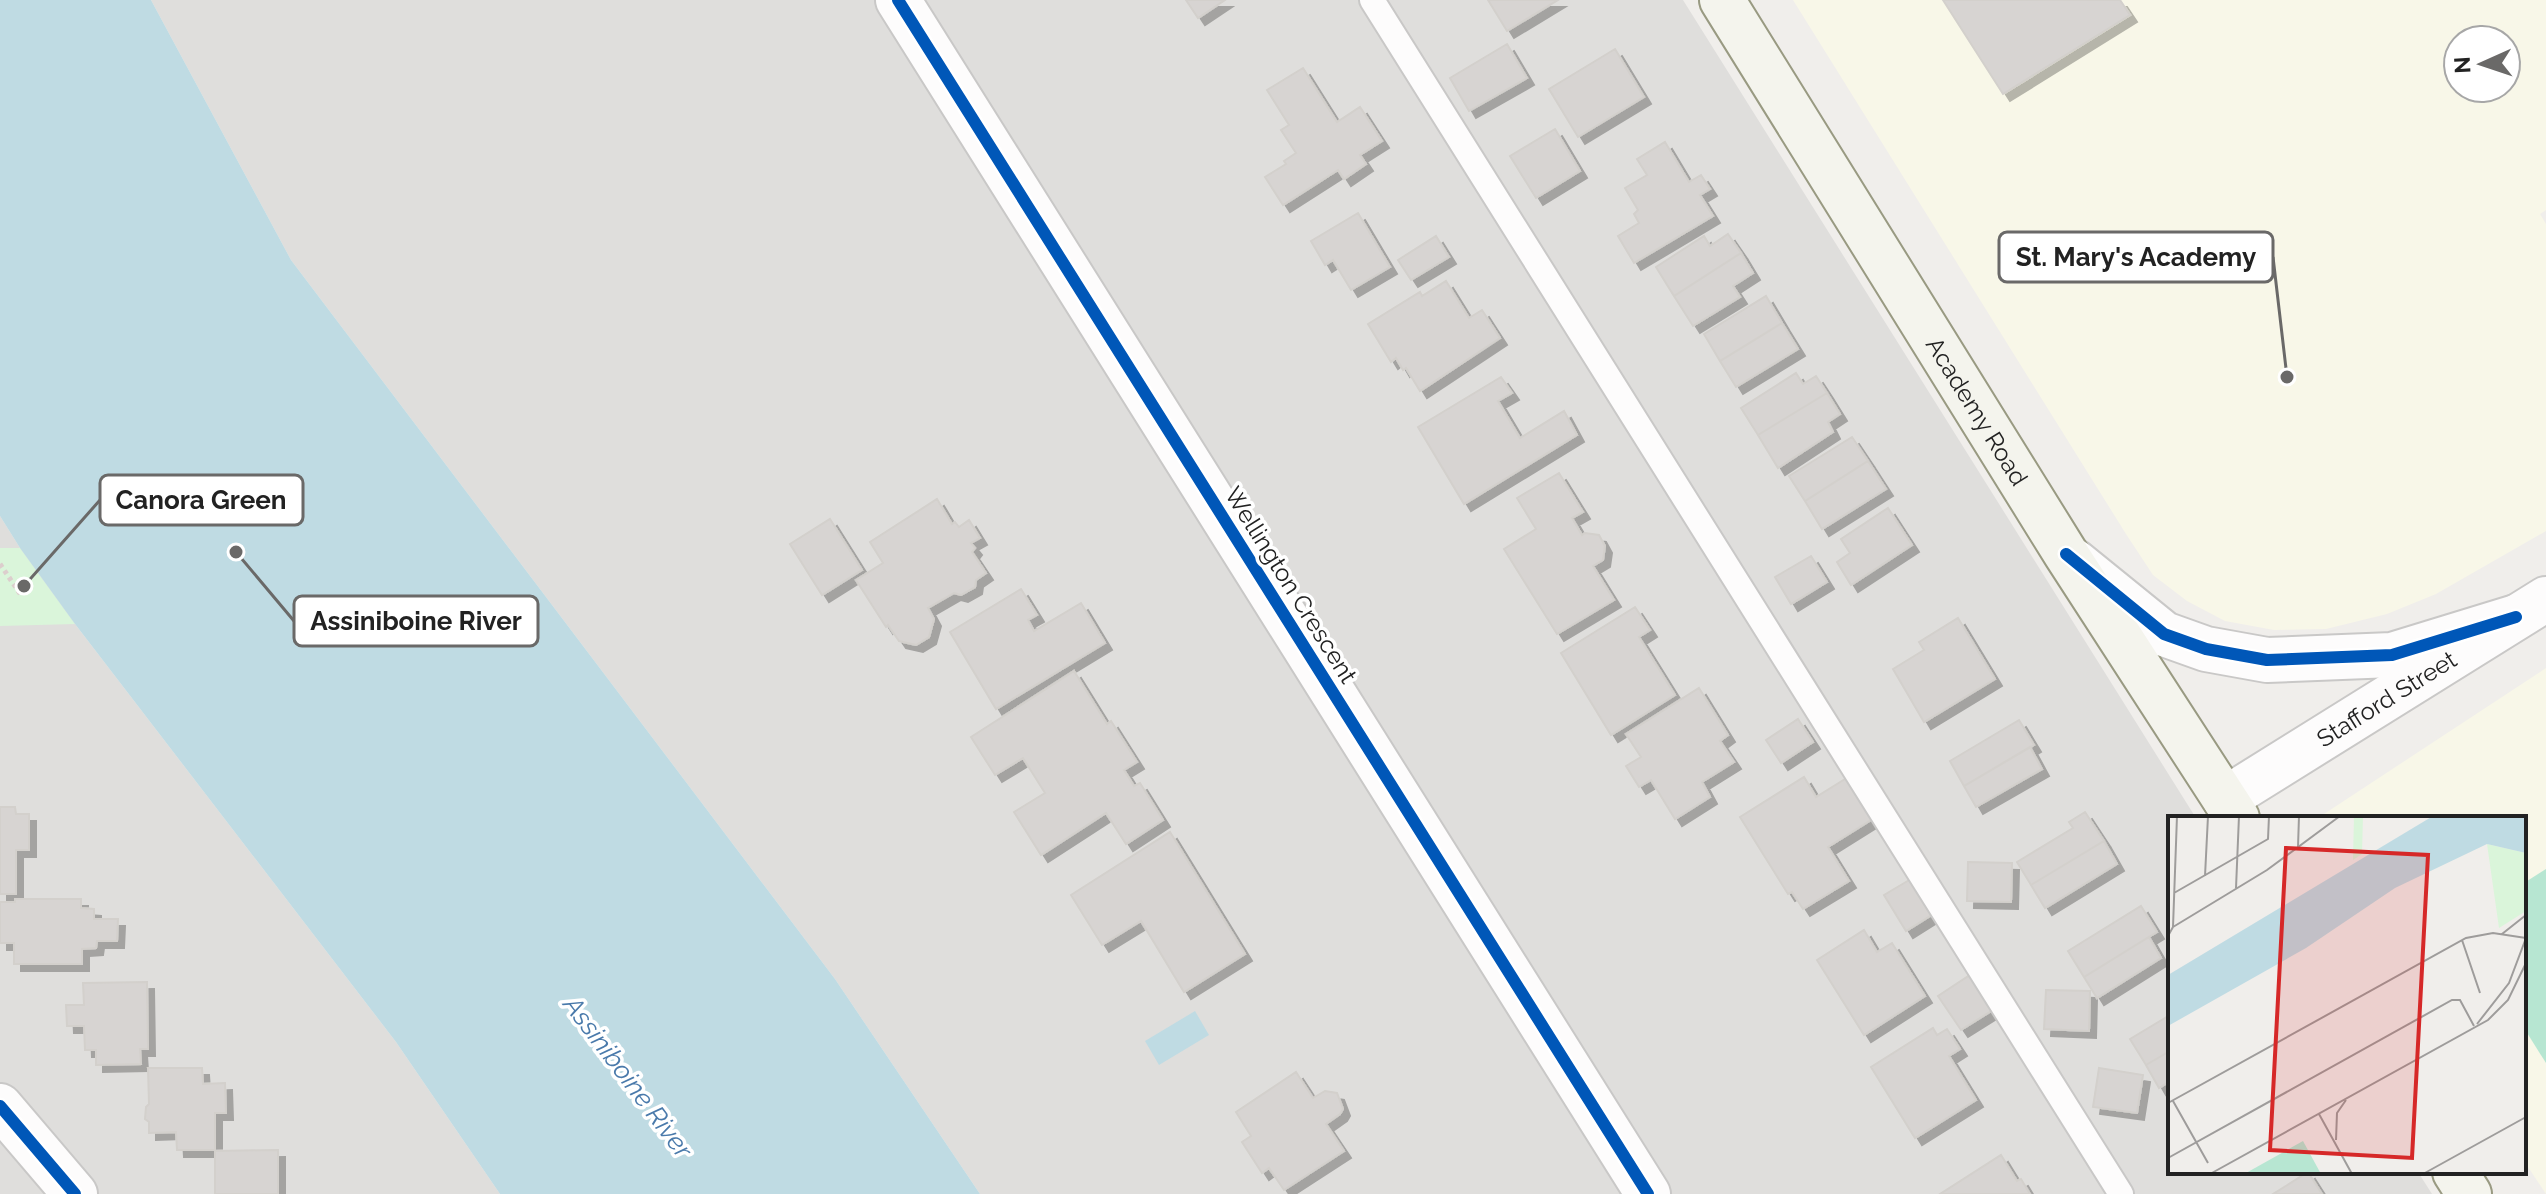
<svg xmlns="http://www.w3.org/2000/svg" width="2546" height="1194" font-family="Raleway,sans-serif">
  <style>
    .residential { fill: #dfdedc }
    .education { fill: #f8f7e8; fill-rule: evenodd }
    .park { fill: #daf5da }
    .pitch { fill: #b7e6d2 }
    .water { fill: #bfdbe3 }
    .building { fill: #d7d4d2; stroke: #d3d0cc; stroke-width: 2; filter: url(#shadow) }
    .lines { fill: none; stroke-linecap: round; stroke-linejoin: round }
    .service-casing { stroke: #c9c8c7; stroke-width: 28 }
    .minor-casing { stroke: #c9c8c7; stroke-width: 48 }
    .tertiary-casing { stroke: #c9c8c7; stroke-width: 48 }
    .secondary-casing { stroke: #999a82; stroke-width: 48 }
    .path { stroke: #dccecd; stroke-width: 5; stroke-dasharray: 4 4; stroke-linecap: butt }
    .service { stroke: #fdfcfc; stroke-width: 24 }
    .minor { stroke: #fdfcfc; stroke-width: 44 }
    .tertiary { stroke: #fdfcfc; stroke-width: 44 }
    .secondary { stroke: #f4f4ed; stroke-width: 44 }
    .cycleway-casing { stroke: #fff; stroke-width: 17 }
    .cycleway { stroke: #0057b8; stroke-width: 12 }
    .labels { text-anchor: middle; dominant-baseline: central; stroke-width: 7; stroke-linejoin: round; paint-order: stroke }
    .street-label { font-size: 24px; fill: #222; stroke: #fff }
    .water-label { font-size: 26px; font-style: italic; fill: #4a7aab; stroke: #fff }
    .inset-road { fill: none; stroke: #9e9c9b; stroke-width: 2 }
    .view { fill: #d62828; fill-opacity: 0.15; stroke: #d62828; stroke-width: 4 }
    .inset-edge { fill: none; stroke: #222; stroke-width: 4 }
    .leader { fill: none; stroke: #6a6968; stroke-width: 3 }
    .callout-dot { fill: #6a6968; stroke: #fff; stroke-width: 3 }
    .callout { fill: #fff; stroke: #6a6968; stroke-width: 3 }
    .callout-label { font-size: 26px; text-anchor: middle; font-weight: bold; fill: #222 }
  </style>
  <defs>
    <filter id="shadow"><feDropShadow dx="7" dy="7" stdDeviation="0" flood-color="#0004"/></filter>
  </defs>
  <rect width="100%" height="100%" fill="#f0eeeb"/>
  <path class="residential" d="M151,0H1683L2196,818H2170V1172H2418L2432,1194H980L835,979L291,260Z
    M0,516L20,548L75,624L396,1042L500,1194H0Z"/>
  <path class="education" d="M1793,0H2546V210L2540,214L2546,224V531L2436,594L2387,614L2326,629L2274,630L2225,621L2187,601L2153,575L2126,534ZM2458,40H2506V88H2458Z
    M2546,668V1194L2524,1161V818H2318Z"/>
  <path class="park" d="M0,548H20L75,624L0,626Z"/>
  <path class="pitch" d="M2546,869V1063L2524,1028V883Z"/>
  <path class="water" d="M0,0H151L291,260L835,979L980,1194H500L396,1042L75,624L20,548L0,516Z
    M1195,1011L1209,1035L1159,1065L1145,1041Z"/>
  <path class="building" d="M1186,0H1225L1198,18Z
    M1488,0H1558L1507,31Z
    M1943,0H2120L2130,15L2003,94Z
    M1507,44L1527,78L1469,111L1450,78Z
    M1615,49L1644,97L1578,137L1549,89Z
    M1303,68L1337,122L1360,107L1382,141L1360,155L1366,164L1344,179L1338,170L1283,205L1265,177L1286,164L1284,161L1296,153L1281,130L1289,125L1267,90Z
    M1555,129L1580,171L1536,198L1510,156Z
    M1665,142L1689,182L1701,175L1710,189L1700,195L1713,216L1634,263L1618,236L1639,223L1634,214L1638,210L1625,188L1647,175L1637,159Z
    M1358,213L1390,267L1351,290L1333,260L1325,265L1311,241Z
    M1728,234L1741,253L1674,296L1656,267L1704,236L1710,246Z
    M1436,236L1449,257L1411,280L1398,260Z
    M1741,253L1753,273L1733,286L1740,297L1693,326L1674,296Z
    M1446,281L1469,318L1482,310L1500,338L1420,391L1406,368L1403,370L1396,358L1391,362L1368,324L1420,292L1422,296Z
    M1766,296L1782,323L1720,361L1704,334Z
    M1782,323L1798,349L1736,387L1720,361Z
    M1796,373L1803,384L1816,376L1827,393L1758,435L1741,408Z
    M1501,377L1512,393L1498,401L1520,438L1564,411L1577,435L1464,504L1418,427Z
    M1827,393L1840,414L1828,422L1833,432L1778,468L1758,435Z
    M1852,437L1868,461L1805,501L1789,476Z
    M1868,461L1886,489L1822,529L1805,501Z
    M1559,473L1583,512L1572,518L1582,535L1585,533L1599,535L1605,546L1603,560L1593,566L1614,600L1557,634L1504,549L1536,529L1517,498Z
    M937,499L952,524L955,522L959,527L969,520L980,538L971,543L975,548L972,552L986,573L976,580L975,587L961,595L954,593L928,608L934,619L929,637L916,645L899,641L888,625L886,627L856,580L883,563L870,542Z
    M1888,508L1912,545L1851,585L1837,562L1850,553L1841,539Z
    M830,519L862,570L822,595L790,544Z
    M1811,556L1827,582L1791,604L1775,577Z
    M1021,589L1037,615L1028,620L1034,631L1081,603L1105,643L996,709L950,632Z
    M1635,607L1650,630L1639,637L1675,695L1611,735L1561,653Z
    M1958,618L1995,679L1924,722L1893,669L1924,650L1919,642Z
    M1074,671L1107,724L1111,721L1137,762L1124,770L1134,786L1140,783L1163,820L1126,844L1106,813L1041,855L1014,812L1045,793L1023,758L995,775L971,737Z
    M1699,688L1728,735L1720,741L1734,762L1702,782L1710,797L1675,819L1651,780L1639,787L1626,766L1641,757L1626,734Z
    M1798,719L1813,742L1781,763L1766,740Z
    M2019,720L2034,745L1964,786L1950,761Z
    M2030,747L2042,769L1976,807L1964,786Z
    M1853,774L1879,815L1828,847L1849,881L1803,909L1792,892L1788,894L1740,817L1804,777L1816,797Z
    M0,807H15L16,814H29V850H16V894H0Z
    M2085,812L2104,841L2031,885L2017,862L2073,828L2069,822Z
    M1170,832L1245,954L1184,992L1141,921L1102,945L1071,895Z
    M2104,841L2117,864L2045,908L2031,885Z
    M1968,862L2012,863L2011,902L1967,901Z
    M1916,876L1938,911L1906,931L1884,895Z
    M15,899H81V908L94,909V919H118L117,941H97L96,948L82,949V964H14V943H0V902H15Z
    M2141,906L2157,932L2084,977L2068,951Z
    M1864,930L1877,952L1892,943L1925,996L1864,1035L1817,960Z
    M2149,937L2161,958L2097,998L2084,977Z
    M1973,973L1996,1008L1961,1030L1938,996Z
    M147,982L148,1049H140L141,1064L96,1065V1050H85L84,1026H67L66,1005H84L83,983Z
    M2046,990L2090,991L2089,1031L2044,1029Z
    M2170,1015V1051L2146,1065L2130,1039Z
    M1933,1028L1937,1035L1947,1029L1960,1049L1949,1056L1976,1100L1915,1138L1871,1067Z
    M2170,1051V1081L2159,1088L2146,1065Z
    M148,1068H202L203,1084L225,1083L226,1113H215V1150H177L176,1132L149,1133V1122L145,1119L146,1107L149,1104Z
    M2099,1068L2143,1075L2137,1113L2093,1107Z
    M1296,1072L1313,1098L1325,1091L1337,1093L1343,1109L1340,1114L1326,1124L1344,1151L1284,1190L1269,1168L1262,1173L1242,1142L1251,1136L1236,1112Z
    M278,1150V1194H215V1151Z
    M2001,1155L2017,1181L2021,1179L2030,1194H1940Z
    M2308,1172L2322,1194H2273Z"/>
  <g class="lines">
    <defs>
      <path id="service" d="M1372,0L2121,1194"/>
      <path id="minor" d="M898,0L1648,1194
        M0,1106L75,1194"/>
      <g id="tertiary">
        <path d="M2074,561L2164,634L2206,649L2267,660L2392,655L2516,617"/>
        <path id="s1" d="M2225,799L2546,599"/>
      </g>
      <g id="secondary">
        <path id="s2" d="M1722,0L2066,554L2237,818"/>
        <path d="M2455,1172L2469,1194"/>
      </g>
    </defs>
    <use href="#service" class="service-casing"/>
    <use href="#minor" class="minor-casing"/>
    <use href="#tertiary" class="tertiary-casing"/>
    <use href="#secondary" class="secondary-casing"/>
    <path class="path" d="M0,564L21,595"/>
    <use href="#service" class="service"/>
    <use href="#minor" class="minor"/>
    <use href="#tertiary" class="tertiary"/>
    <use href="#secondary" class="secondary"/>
    <defs>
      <path id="cycleway" d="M898,0L1648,1194
        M2066,554L2164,634L2206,649L2267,660L2392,655L2516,617
        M0,1106L75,1194"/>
    </defs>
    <use href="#cycleway" class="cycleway-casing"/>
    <use href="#cycleway" class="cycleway"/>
  </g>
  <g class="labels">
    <g class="street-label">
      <text stroke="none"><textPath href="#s2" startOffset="484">Academy Road</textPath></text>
      <text transform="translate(1291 585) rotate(58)">Wellington Crescent</text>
      <text stroke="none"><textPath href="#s1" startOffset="190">Stafford Street</textPath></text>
    </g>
    <g class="water-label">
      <text transform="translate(628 1077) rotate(53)">Assiniboine River</text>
    </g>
  </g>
  <g transform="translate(2168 816)">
    <rect width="358" height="358" fill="#f0eeeb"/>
    <path d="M186,0H195L194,38L185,44ZM319,28L358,37V95L331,112Z" fill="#daf5da"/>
    <path d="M135,325L153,358H79L78,357Z" fill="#b7e6d2"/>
    <path d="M265,0H358V37L319,28L227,72L138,132L0,210V159Z" fill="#bfdbe3"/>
    <path class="inset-road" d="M130,31L131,0M37,60L40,0M68,72L71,0M6,77L100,23L101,0M5,111L99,54L172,0M334,118L358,99M0,120L5,111L9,0M294,124L312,177M309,208L341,167L358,122M5,285L40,347M0,287L298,122L325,117L358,122M151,298L184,358M168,324L169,297L178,284M0,342L284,184H292L306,210M42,358L320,204L340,184L358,147M255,358L358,301"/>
    <path class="view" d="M118,32L260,39L244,342L102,334Z"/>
    <rect width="358" height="358" class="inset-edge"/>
  </g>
  <path class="leader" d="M2287 377L2273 257M24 586L100 500M236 552L294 621"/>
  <g class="callout-dot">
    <circle cx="2287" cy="377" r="8"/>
    <circle cx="24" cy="586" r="8"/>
    <circle cx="236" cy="552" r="8"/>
  </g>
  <g class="callout">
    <rect x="1999" y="232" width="274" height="50" rx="8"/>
    <rect x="100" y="475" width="203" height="50" rx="8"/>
    <rect x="294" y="596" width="244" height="50" rx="8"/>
  </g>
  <g class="callout-label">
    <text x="2136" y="266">St. Mary's Academy</text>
    <text x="201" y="509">Canora Green</text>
    <text x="416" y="630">Assiniboine River</text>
  </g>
  <g transform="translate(2482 64) rotate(267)"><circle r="38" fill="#ffffff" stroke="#a7a7a7" stroke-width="2"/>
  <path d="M0-6L14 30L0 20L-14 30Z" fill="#6a6968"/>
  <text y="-12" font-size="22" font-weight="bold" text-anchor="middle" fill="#222222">N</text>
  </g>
</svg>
